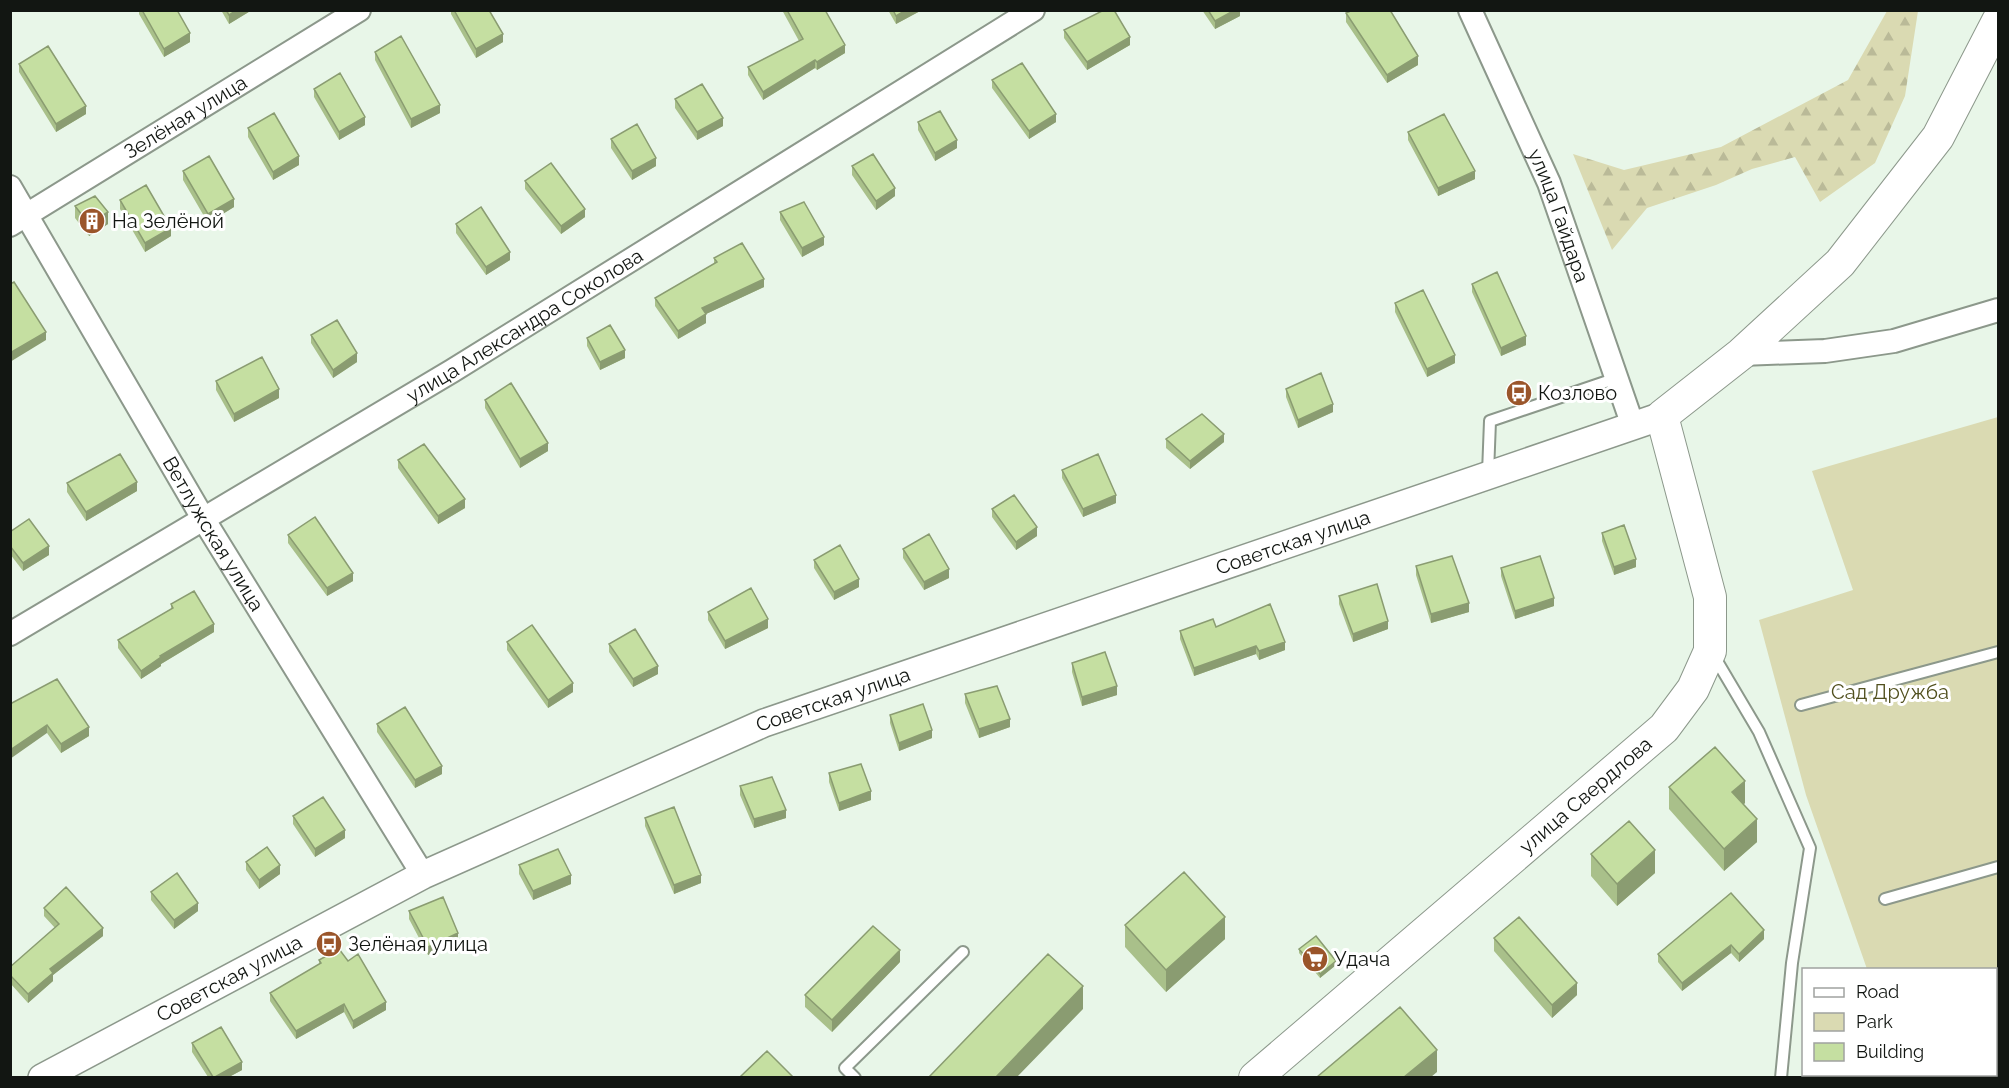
<svg xmlns="http://www.w3.org/2000/svg" width="2009" height="1088" font-family="Raleway,sans-serif">
  <style>
    .forest { fill: url(#forest-firs) }
    .green { fill: #dadab2 }
    .lines { fill: none; stroke-linecap: round; stroke-linejoin: round }
    .service-casing { stroke: #8c988b; stroke-width: 14 }
    .minor-casing { stroke: #8c988b; stroke-width: 26 }
    .tertiary-casing { stroke: #8c988b; stroke-width: 30 }
    .secondary-casing { stroke: #8c988b; stroke-width: 34 }
    .service { stroke: #fff; stroke-width: 10 }
    .minor { stroke: #fff; stroke-width: 22 }
    .tertiary { stroke: #fff; stroke-width: 27 }
    .secondary { stroke: #fff; stroke-width: 32 }
    .wall { fill: #a9c08a }
    .shaded-wall { fill: #8a9c71 }
    .building { fill: #c5dfa1; stroke: #8a9c71; stroke-width: 1.5 }
    .labels { text-anchor: middle; dominant-baseline: central; stroke-width: 6; stroke-linejoin: round; paint-order: stroke }
    .street-label { font-size: 20px; fill: #121612; stroke: #fff }
    .poi-label { font-size: 20px; fill: #121612; stroke: #fff; text-anchor: start }
    .park-label { font-size: 20px; fill: #51501e; stroke: #fff }
  </style>
  <defs>
    <pattern id="forest-firs" width="22" height="20" patternUnits="userSpaceOnUse" patternTransform="scale(1.5)"><rect width="22" height="20" fill="#dadab2"/><path d="M5 1l3.5 6h-7zM16 11l3.5 6h-7z" fill="#baba98"/></pattern>
  </defs>
  <rect width="100%" height="100%" fill="#e8f6e8"/>
  <path class="forest" d="M1887,11H1918L1905,96L1875,163L1820,202L1795,157L1752,169L1716,185L1647,208L1612,250L1573,154L1624,170L1721,147L1848,80Z"/>
  <path class="green" d="M1998,417V1077H1905L1904,1075L1996,1074V970L1867,969L1806,795L1759,620L1853,590L1812,471Z"/>
  <g class="lines">
    <defs>
      <path id="service" d="M1488,473L1490,421L1617,378
        M1714,656L1759,732L1810,848L1792,963L1781,1078
        M1801,705L1998,652
        M1885,899L1998,867
        M855,1078L845,1068L963,952"/>
      <g id="minor">
        <path id="s1" d="M1470,10L1549,183L1633,426"/>
        <path id="s2" d="M10,187L204,520L423,875"/>
        <path id="s3" d="M10,225L359,10"/>
        <path d="M1741,354L1825,351L1894,341L1998,310"/>
        <path id="s4" d="M10,634L452,371L1033,10"/>
      </g>
      <g id="tertiary">
        <path id="s5" d="M42,1078L423,875L764,723L1662,416"/>
      </g>
      <g id="secondary">
        <path id="s6" d="M1255,1078L1664,728L1693,689L1710,651V597L1662,416L1741,354L1840,263L1938,137L1998,21"/>
      </g>
    </defs>
    <use href="#service" class="service-casing"/>
    <use href="#minor" class="minor-casing"/>
    <use href="#tertiary" class="tertiary-casing"/>
    <use href="#secondary" class="secondary-casing"/>
    <use href="#service" class="service"/>
    <use href="#minor" class="minor"/>
    <use href="#tertiary" class="tertiary"/>
    <use href="#secondary" class="secondary"/>
  </g>
  <path class="wall" d="M139,10H177L190,42L164,57L139,14Z
    M221,10H252L229,24Z
    M451,10H489L503,42L476,58L451,14Z
    M782,10H825L845,53L817,70L815,68L763,100L748,75V67L799,41Z
    M888,10H922L896,24Z
    M1202,10H1240V16L1215,29Z
    M1346,13L1418,65L1387,83L1346,22Z
    M1064,30L1130,45L1087,70L1064,38Z
    M375,52L440,113L411,128L375,60Z
    M19,64L86,114L56,132L19,72Z
    M992,80L1056,122L1029,139L992,88Z
    M314,89L365,125L339,140L314,97Z
    M675,99L723,126L697,140L675,108Z
    M918,122L957,148L935,161L918,130Z
    M248,128L299,165L273,180L248,137Z
    M1408,132L1475,179L1438,196L1408,140Z
    M611,139L656,166L632,180L611,148Z
    M852,166L895,196L876,210L852,175Z
    M183,171L234,207L208,223L183,180Z
    M525,181L585,217L561,234L525,189Z
    M120,200L171,236L145,252L120,209Z
    M75,206L108,224L89,236L75,218Z
    M780,212L824,245L802,257L780,220Z
    M456,224L510,260L486,275L456,233Z
    M714,258L764,287L706,314V323L678,339L655,306V298L714,264Z
    M1472,284L1526,345L1501,356L1472,292Z
    M1395,303L1455,363L1427,377L1395,312Z
    M311,335L357,362L333,378L311,343Z
    M587,338L625,358L600,370L587,346Z
    M216,381L279,398L234,422L216,390Z
    M1286,389L1333,412L1298,428L1286,397Z
    M485,400L548,451L520,468L485,408Z
    M1166,439L1224,442L1190,469L1166,448Z
    M398,460L465,508L438,524L398,468Z
    M1062,470L1116,503L1083,517L1062,478Z
    M67,483L137,491L86,521L67,492Z
    M992,509L1037,536L1016,550L992,517Z
    M10,532L49,555L23,571L10,554Z
    M1602,533L1636,567L1614,575L1602,541Z
    M288,535L353,581L327,596L288,543Z
    M903,549L949,578L924,590L903,558Z
    M814,560L859,587L834,600L814,568Z
    M1416,566L1469,612L1431,623L1416,575Z
    M1501,568L1554,606L1515,619L1501,576Z
    M1339,596L1388,629L1353,642L1339,604Z
    M171,604L214,632L161,664V666L141,679L118,648V640L171,609Z
    M708,612L768,628L725,649L708,620Z
    M1180,631L1285,650L1259,660L1256,654L1194,676L1180,639Z
    M507,642L573,692L548,708L507,650Z
    M609,644L658,674L633,687L609,652Z
    M1072,663L1117,695L1082,706L1072,672Z
    M965,694L1010,727L979,738L965,703Z
    M10,704L89,736L61,753L47,733Z
    M890,715L932,738L899,751L890,723Z
    M377,724L442,774L415,788L377,732Z
    M829,773L871,800L839,811L829,782Z
    M740,786L786,818L754,828L740,795Z
    M1669,787L1745,803L1743,805L1757,842L1724,871L1669,809Z
    M293,816L345,838L315,857L293,824Z
    M645,818L701,883L674,894L645,826Z
    M1591,854L1655,873L1617,906L1591,876Z
    M246,862L280,874L259,889L246,870Z
    M519,865L571,884L533,900L519,874Z
    M151,892L198,911L174,929L151,900Z
    M44,908L103,936L53,975V981L28,1003L10,983V967L55,928L44,916Z
    M409,911L458,941L428,955L409,919Z
    M1125,925L1225,939L1166,992L1125,947Z
    M1494,938L1577,995L1552,1018L1494,951Z
    M1764,939L1739,962L1731,953L1682,991L1658,962V954Z
    M1299,949L1336,965L1320,978L1299,953Z
    M319,960L386,1010L353,1029L344,1012L296,1039L270,1001V993L319,965Z
    M900,962L832,1032L805,1007V995Z
    M192,1043L242,1070L229,1077H208L192,1052Z"/>
  <path class="shaded-wall" d="M237,10H252L229,24V15Z
    M906,10H922L896,24V16Z
    M1235,10H1240V16L1215,29V21Z
    M190,33V42L164,57V49Z
    M503,34V42L476,58V49Z
    M1130,37V45L1087,70V62Z
    M845,45V53L817,70V62Z
    M1418,56V65L1387,83V75Z
    M815,60V68L763,100V92Z
    M440,105V113L411,128V119Z
    M86,106V114L56,132V124Z
    M1056,114V122L1029,139V131Z
    M365,117V125L339,140V132Z
    M723,118V126L697,140V132Z
    M957,140V148L935,161V153Z
    M299,156V165L273,180V172Z
    M656,158V166L632,180V171Z
    M1475,171V179L1438,196V188Z
    M895,188V196L876,210V201Z
    M234,199V207L208,223V214Z
    M585,209V217L561,234V226Z
    M108,212V224L89,236V224Z
    M171,228V236L145,252V243Z
    M824,237V245L802,257V248Z
    M510,252V260L486,275V267Z
    M764,279V287L706,314V323L678,339V331L702,308Z
    M46,332V340L10,362V353Z
    M1526,336V345L1501,356V348Z
    M625,350V358L600,370V362Z
    M357,353V362L333,378V370Z
    M1455,355V363L1427,377V369Z
    M279,389V398L234,422V414Z
    M1333,404V412L1298,428V420Z
    M1224,434V442L1190,469V461Z
    M548,443V451L520,468V459Z
    M137,482V491L86,521V512Z
    M1116,495V503L1083,517V509Z
    M465,499V508L438,524V516Z
    M1037,527V536L1016,550V542Z
    M49,546V555L23,571V563Z
    M1636,559V567L1614,575V567Z
    M949,569V578L924,590V582Z
    M353,573V581L327,596V588Z
    M859,579V587L834,600V592Z
    M1554,598V606L1515,619V611Z
    M1469,603V612L1431,623V614Z
    M768,619V628L725,649V641Z
    M1388,621V629L1353,642V634Z
    M214,624V632L161,664V666L141,679V671L160,656Z
    M1285,642V650L1259,660V651Z
    M1256,646V654L1194,676V668Z
    M658,666V674L633,687V679Z
    M573,683V692L548,708V700Z
    M1117,686V695L1082,706V697Z
    M1010,719V727L979,738V729Z
    M47,725V733L10,759V750Z
    M89,727V736L61,753V744Z
    M932,730V738L899,751V743Z
    M442,766V774L415,788V780Z
    M1745,781V803L1732,814V792Z
    M871,791V800L839,811V803Z
    M786,810V818L754,828V819Z
    M1757,819V842L1724,871V849Z
    M345,830V838L315,857V849Z
    M1655,850V873L1617,906V884Z
    M280,865V874L259,889V880Z
    M571,875V884L533,900V891Z
    M701,875V883L674,894V885Z
    M198,903V911L174,929V920Z
    M1225,917V939L1166,992V970Z
    M103,928V936L53,975V981L28,1003V994L50,969Z
    M1764,930V939L1739,962V954Z
    M458,933V941L428,955V947Z
    M1731,945V953L1682,991V983Z
    M900,950V962L832,1032V1020Z
    M1336,961V965L1320,978V974Z
    M1577,983V995L1552,1018V1005Z
    M1083,986V1009L1017,1077H996Z
    M386,1002V1010L353,1029V1021Z
    M344,1004V1012L296,1039V1031Z
    M1437,1050V1072L1431,1077H1404Z
    M242,1062V1070L229,1077H215Z"/>
  <path class="building" d="M142,10H177L190,33L164,49Z
    M226,10H237L229,15Z
    M454,10H489L503,34L476,49Z
    M787,10H825L845,45L817,62L815,60L763,92L748,67L803,39Z
    M893,10H906L896,16Z
    M1104,10H1114L1130,37L1087,62L1064,30Z
    M1208,10H1235L1215,21Z
    M1353,10H1390L1418,56L1387,75L1346,13Z
    M401,36L440,105L411,119L375,52Z
    M48,46L86,106L56,124L19,64Z
    M1022,63L1056,114L1029,131L992,80Z
    M340,73L365,117L339,132L314,89Z
    M702,84L723,118L697,132L675,99Z
    M940,111L957,140L935,153L918,122Z
    M274,113L299,156L273,172L248,128Z
    M1444,114L1475,171L1438,188L1408,132Z
    M637,124L656,158L632,171L611,139Z
    M873,154L895,188L876,201L852,166Z
    M209,156L234,199L208,214L183,171Z
    M551,163L585,209L561,226L525,181Z
    M146,185L171,228L145,243L120,200Z
    M95,196L108,212L89,224L75,206Z
    M804,202L824,237L802,248L780,212Z
    M481,207L510,252L486,267L456,224Z
    M742,243L764,279L702,308L706,314L678,331L655,298L717,262L714,258Z
    M1497,272L1526,336L1501,348L1472,284Z
    M14,282L46,332L10,353V284Z
    M1423,290L1455,355L1427,369L1395,303Z
    M337,320L357,353L333,370L311,335Z
    M610,325L625,350L600,362L587,338Z
    M262,357L279,389L234,414L216,381Z
    M1321,373L1333,404L1298,420L1286,389Z
    M511,383L548,443L520,459L485,400Z
    M1202,414L1224,434L1190,461L1166,439Z
    M424,444L465,499L438,516L398,460Z
    M120,454L137,482L86,512L67,483Z
    M1098,454L1116,495L1083,509L1062,470Z
    M1014,495L1037,527L1016,542L992,509Z
    M315,517L353,573L327,588L288,535Z
    M29,519L49,546L23,563L10,546V532Z
    M1624,525L1636,559L1614,567L1602,533Z
    M929,534L949,569L924,582L903,549Z
    M840,545L859,579L834,592L814,560Z
    M1452,556L1469,603L1431,614L1416,566Z
    M1540,556L1554,598L1515,611L1501,568Z
    M1377,584L1388,621L1353,634L1339,596Z
    M751,588L768,619L725,641L708,612Z
    M194,591L214,624L160,656L161,657L141,671L118,640L173,608L171,604Z
    M1270,604L1285,642L1259,651L1256,646L1194,668L1180,631L1213,619L1216,627Z
    M532,625L573,683L548,700L507,642Z
    M635,629L658,666L633,679L609,644Z
    M1105,652L1117,686L1082,697L1072,663Z
    M57,679L89,727L61,744L47,725L10,750V704Z
    M997,686L1010,719L979,729L965,694Z
    M923,704L932,730L899,743L890,715Z
    M405,707L442,766L415,780L377,724Z
    M1715,747L1745,781L1732,792L1757,819L1724,849L1669,787Z
    M861,764L871,791L839,803L829,773Z
    M772,777L786,810L754,819L740,786Z
    M323,797L345,830L315,849L293,816Z
    M674,807L701,875L674,885L645,818Z
    M1629,821L1655,850L1617,884L1591,854Z
    M267,847L280,865L259,880L246,862Z
    M558,849L571,875L533,891L519,865Z
    M1184,872L1225,917L1166,970L1125,925Z
    M177,873L198,903L174,920L151,892Z
    M66,887L103,928L50,969L53,973L28,994L10,975V967L59,924L44,908Z
    M1731,893L1764,930L1739,954L1731,945L1682,983L1658,954Z
    M443,897L458,933L428,947L409,911Z
    M1519,917L1577,983L1552,1005L1494,938Z
    M873,926L900,950L832,1020L805,995Z
    M1316,936L1336,961L1320,974L1299,949Z
    M339,949L348,961L358,954L386,1002L353,1021L344,1004L296,1031L270,993L321,963L319,960Z
    M1048,954L1083,986L996,1077H929Z
    M1400,1007L1437,1050L1404,1077H1317Z
    M221,1027L242,1062L215,1077H213L192,1043Z
    M767,1051L793,1077H740Z"/>
  <defs>
    <symbol id="building-disc" viewBox="-11 -11 22 22"><circle r="9.5" fill="#9a552a" stroke="#fff"/><path d="M-4-6H4V6H1V3H-1V6H-4ZM-2.5-4.3h1.7v1.8h-1.7ZM.8-4.3h1.7v1.8H.8ZM-2.5-1h1.7V.8h-1.7ZM.8-1h1.7V.8H.8Z" fill="#fff"/></symbol>
    <symbol id="bus-disc" viewBox="-11 -11 22 22"><circle r="9.5" fill="#9a552a" stroke="#fff"/><path d="M-5-6H5V4H4V6H2V4H-2V6H-4V4H-5ZM-3.5-4V0h7V-4ZM-3.5 1.2v1.5H-2V1.2ZM2 1.2v1.5H3.5V1.2Z" fill="#fff"/></symbol>
    <symbol id="supermarket-disc" viewBox="-11 -11 22 22"><circle r="9.5" fill="#9a552a" stroke="#fff"/><path d="M-6-5.5h2.5l.6 2H6L4.5 2H-2.5L-4.4-4H-6ZM-1.5 3.2a1.3 1.3 0 1 0 .1 0ZM3 3.2a1.3 1.3 0 1 0 .1 0Z" fill="#fff"/></symbol>
  </defs>
  <g fill-rule="evenodd">
    <use href="#building-disc" x="77" y="206" width="30" height="30"/>
    <use href="#bus-disc" x="1504" y="378" width="30" height="30"/>
    <use href="#bus-disc" x="314" y="929" width="30" height="30"/>
    <use href="#supermarket-disc" x="1300" y="944" width="30" height="30"/>
  </g>
  <g class="labels">
    <g class="street-label">
      <text stroke="none"><textPath href="#s3" startOffset="206">Зелёная улица</textPath></text>
      <text stroke="none"><textPath href="#s1" startOffset="224">улица Гайдара</textPath></text>
      <text stroke="none"><textPath href="#s4" startOffset="600">улица Александра Соколова</textPath></text>
      <text stroke="none"><textPath href="#s2" startOffset="402">Ветлужская улица</textPath></text>
      <text stroke="none"><textPath href="#s5" startOffset="1364">Советская улица</textPath></text>
      <text stroke="none"><textPath href="#s5" startOffset="878">Советская улица</textPath></text>
      <text stroke="none"><textPath href="#s6" startOffset="435">улица Свердлова</textPath></text>
      <text stroke="none"><textPath href="#s5" startOffset="212">Советская улица</textPath></text>
    </g>
    <g class="poi-label">
      <text x="112" y="221">На Зелёной</text>
      <text x="1538" y="393">Козлово</text>
      <text x="348" y="944">Зелёная улица</text>
      <text x="1334" y="959">Удача</text>
    </g>
    <g class="park-label">
      <text x="1890" y="692">Сад Дружба</text>
    </g>
  </g>
  <rect width="2009" height="1088" fill="none" stroke="#121612" stroke-width="24"/>
  <rect x="1802" y="968" width="195" height="108" fill="#ffffff" stroke="#a0a2a0" stroke-width="1.5"/>
  <rect x="1814" y="988" width="30" height="9" fill="#ffffff" stroke="#a0a2a0" stroke-width="1.5"/>
  <text x="1856" y="998" font-size="18" fill="#121612">Road</text>
  <rect x="1814" y="1013" width="30" height="18" fill="#dadab2" stroke="#a0a2a0" stroke-width="1.5"/>
  <text x="1856" y="1028" font-size="18" fill="#121612">Park</text>
  <rect x="1814" y="1043" width="30" height="18" fill="#c5dfa1" stroke="#a0a2a0" stroke-width="1.5"/>
  <text x="1856" y="1058" font-size="18" fill="#121612">Building</text>
</svg>
